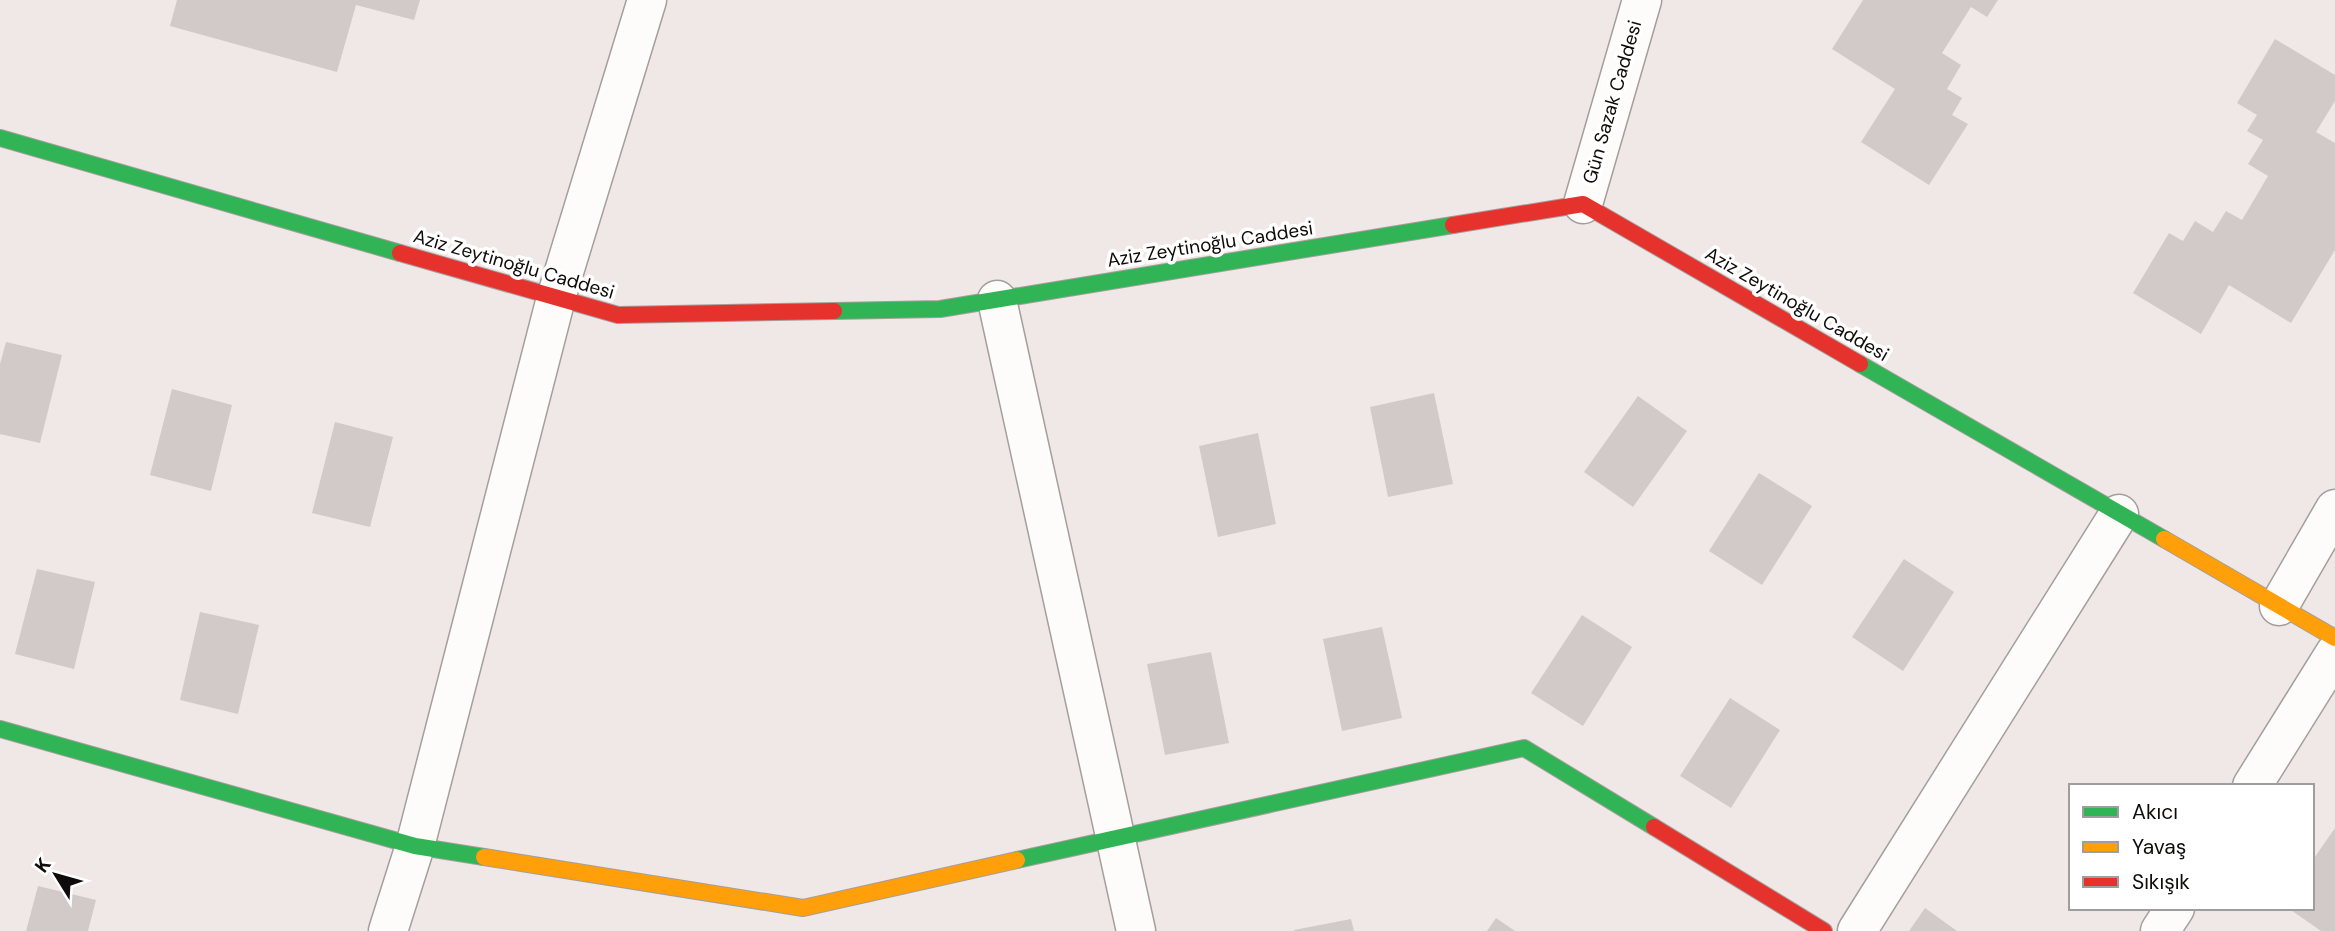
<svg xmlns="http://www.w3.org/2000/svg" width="2335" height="931" font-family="'DM Sans',sans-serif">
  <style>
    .building { fill: #d1cac9 }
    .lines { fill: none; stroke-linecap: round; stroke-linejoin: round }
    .street-casing { stroke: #a49e9d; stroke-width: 41 }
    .fast-casing { stroke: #a49e9d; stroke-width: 18 }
    .slow-casing { stroke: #a49e9d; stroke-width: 18 }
    .jam-casing { stroke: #a49e9d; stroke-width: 18 }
    .street { stroke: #fdfcfb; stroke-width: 38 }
    .fast { stroke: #30b455; stroke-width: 16 }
    .slow { stroke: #ff9f0a; stroke-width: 16 }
    .jam { stroke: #e5322d; stroke-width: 16 }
    .labels { text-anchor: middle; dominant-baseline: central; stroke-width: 7; stroke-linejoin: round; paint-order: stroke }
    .street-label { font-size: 19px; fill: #0f0b0a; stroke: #fff }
  </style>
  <rect width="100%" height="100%" fill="#f0e8e6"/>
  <path class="building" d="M177,0H420L414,20L356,5L337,72L170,26Z
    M1863,0H1998L1987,17L1971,7L1942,53L1961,65L1947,89L1962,98L1952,115L1968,124L1929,185L1861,142L1895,89L1832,49Z
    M2275,39L2335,75V101L2316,132L2335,143V250L2291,323L2229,285L2201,334L2133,293L2169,233L2183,241L2195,221L2213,232L2226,211L2242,220L2268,176L2248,164L2263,140L2247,131L2257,115L2237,103Z
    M6,342L62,355L40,443L0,434V364Z
    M172,389L232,405L211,491L150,475Z
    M1434,393L1453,484L1388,497L1370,407Z
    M1638,396L1687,431L1633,507L1584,472Z
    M335,422L393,437L370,527L312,513Z
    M1258,433L1276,524L1218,537L1199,446Z
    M1759,473L1812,506L1762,585L1709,551Z
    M1904,559L1954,592L1903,671L1852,637Z
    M37,569L95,582L74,669L15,654Z
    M200,612L259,625L238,714L180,700Z
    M1582,615L1632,647L1583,726L1531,693Z
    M1382,627L1402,718L1342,731L1323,639Z
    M1211,652L1229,743L1165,755L1147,664Z
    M1730,698L1780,730L1731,808L1680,776Z
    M2335,828V931H2321L2288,908H2312V861Z
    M38,886L96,900L88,931H26Z
    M1925,908L1957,931H1909Z
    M1496,918L1515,931H1487Z
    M1351,919L1354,931H1294V930Z"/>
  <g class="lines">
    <defs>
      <path id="street" d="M1583,204L1642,0
        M997,300L1136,931
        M2279,606L2335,509
        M2252,786L2335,653
        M388,931L415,846L556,298L647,0
        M1857,931L2119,514
        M2160,931L2175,908"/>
      <path id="fast" d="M0,138L400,253
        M834,311L940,309L1453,225
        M1860,364L2164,539
        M0,729L415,846L484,857
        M1017,860L1524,748L1654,827"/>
      <path id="slow" d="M2164,539L2335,638
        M484,857L803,908L1017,860"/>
      <path id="jam" d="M1453,225L1583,204L1860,364
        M400,253L618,315L834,311
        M1654,827L1824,931"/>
    </defs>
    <use href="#street" class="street-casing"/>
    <use href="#fast" class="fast-casing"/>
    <use href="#slow" class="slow-casing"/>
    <use href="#jam" class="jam-casing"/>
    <use href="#street" class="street"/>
    <use href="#fast" class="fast"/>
    <use href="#slow" class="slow"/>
    <use href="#jam" class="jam"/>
  </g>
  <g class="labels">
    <g class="street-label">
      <text transform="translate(1612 102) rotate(-74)">Gün Sazak Caddesi</text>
      <text transform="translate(1210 244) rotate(-9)">Aziz Zeytinoğlu Caddesi</text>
      <text transform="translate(514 264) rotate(16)">Aziz Zeytinoğlu Caddesi</text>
      <text transform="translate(1797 304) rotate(30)">Aziz Zeytinoğlu Caddesi</text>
    </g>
  </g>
  <rect x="2069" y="784" width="245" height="126" fill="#ffffff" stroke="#9f9d9d" stroke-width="2"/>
  <rect x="2083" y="807" width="35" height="10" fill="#30b455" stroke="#9f9d9d" stroke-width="2"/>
  <text x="2132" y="819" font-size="21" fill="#0f0b0a">Akıcı</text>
  <rect x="2083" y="842" width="35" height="10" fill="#ff9f0a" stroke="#9f9d9d" stroke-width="2"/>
  <text x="2132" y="854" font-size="21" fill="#0f0b0a">Yavaş</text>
  <rect x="2083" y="877" width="35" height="10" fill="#e5322d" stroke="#9f9d9d" stroke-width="2"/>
  <text x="2132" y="889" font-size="21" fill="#0f0b0a">Sıkışık</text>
  <g transform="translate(56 875) rotate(307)" stroke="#ffffff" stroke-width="5" paint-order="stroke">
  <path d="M0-5L12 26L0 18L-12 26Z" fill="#0f0b0a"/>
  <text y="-10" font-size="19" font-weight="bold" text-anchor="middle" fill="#0f0b0a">K</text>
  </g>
</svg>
